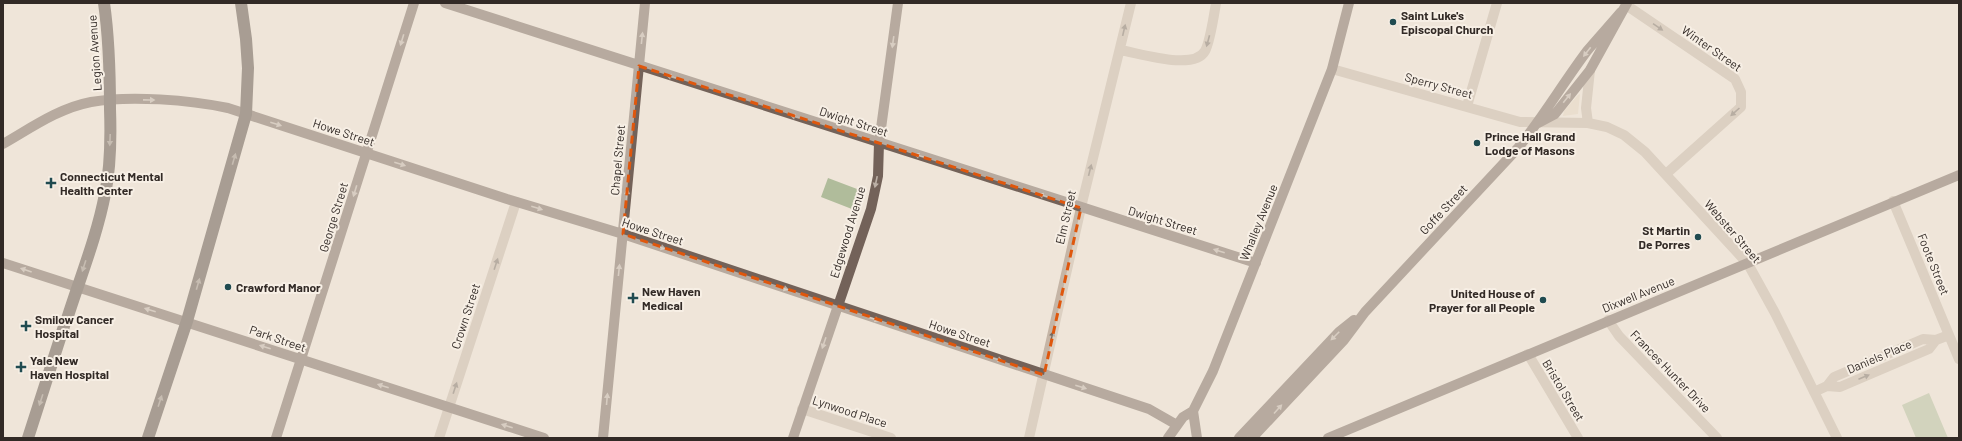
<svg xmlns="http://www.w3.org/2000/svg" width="1962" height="441" font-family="Barlow,sans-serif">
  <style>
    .green { fill: #b0bc9b }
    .plaza { fill: #e5d6c1 }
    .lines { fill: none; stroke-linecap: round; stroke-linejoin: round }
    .minor { stroke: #c5b5a6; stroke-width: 10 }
    .major { stroke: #736259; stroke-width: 10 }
    .highway { stroke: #52453e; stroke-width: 12 }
    .oneway { fill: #746960 }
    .oneway2 { fill: #bcb0a6 }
    .oneway3 { fill: #948981 }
    .marked { fill: none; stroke: #df570d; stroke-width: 3; stroke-dasharray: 8 5; stroke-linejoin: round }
    .poi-dot { fill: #204b50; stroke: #f7efe5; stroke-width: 1.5 }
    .labels { text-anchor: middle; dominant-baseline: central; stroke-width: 4; stroke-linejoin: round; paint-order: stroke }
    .poi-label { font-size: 12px; font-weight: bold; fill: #322a26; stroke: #f7efe5; text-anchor: start }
    .street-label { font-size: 12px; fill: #322a26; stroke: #f7efe5 }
  </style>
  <rect width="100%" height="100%" fill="#efe5d9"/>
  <path class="green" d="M828,178L865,192L857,211L821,197Z
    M1929,393L1948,438H1916L1902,405Z"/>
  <path class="plaza" d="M1580,94L1578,114L1563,116L1564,111L1578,95Z"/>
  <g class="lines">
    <path class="minor" d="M1626,5L1735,79L1741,92V107L1666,174
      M1120,50C1139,53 1194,71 1205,51C1210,42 1214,15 1216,3
      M1332,69L1520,122L1588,123L1607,127L1624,135L1645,152L1748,264L1775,313L1837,438
      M1467,106L1497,3
      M1588,123L1586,108L1590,70
      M1893,201L1959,359
      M1608,320L1619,336L1717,438
      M1528,354L1578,438
      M1827,386L1840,387L1929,349L1936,340
      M1814,392L1827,386L1834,377L1923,339L1936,340L1949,335
      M802,409L891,438
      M439,438L516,202
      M1029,438L1083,199L1131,3"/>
    <path class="major" d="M445,3L1256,263
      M1538,123L1555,114L1590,70L1627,3
      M3,144C31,128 59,108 91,102C130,95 190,100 228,108L507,199L623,234L1149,409L1177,425
      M3,263L544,438
      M1193,411L1197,438
      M276,438L414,3
      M603,438L645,3
      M793,438L871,209L878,176L879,143L898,3
      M1168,438L1183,417L1193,411L1213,371L1332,69L1349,3
      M1239,438L1339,332L1354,320
      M1252,438L1344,340L1365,312L1518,148C1543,117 1563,83 1587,51C1598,38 1610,25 1621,12
      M1328,438L1959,175"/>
    <path class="highway" d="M67,319C80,278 97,236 105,194C111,166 111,137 110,109C110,73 109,38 104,3
      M28,438L65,323
      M148,438L187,321L246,114L248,68L246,39L241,3"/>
  </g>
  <defs><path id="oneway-solid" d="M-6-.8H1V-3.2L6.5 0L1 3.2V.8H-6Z"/></defs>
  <g class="oneway">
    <use href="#oneway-solid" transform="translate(1658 27) rotate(34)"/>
    <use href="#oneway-solid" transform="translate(1124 30) rotate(-77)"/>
    <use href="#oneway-solid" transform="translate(1208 41) rotate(105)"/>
    <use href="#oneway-solid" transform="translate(1735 112) rotate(138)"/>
    <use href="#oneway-solid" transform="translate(1090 170) rotate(-76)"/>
    <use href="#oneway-solid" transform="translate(496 264) rotate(-72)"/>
    <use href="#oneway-solid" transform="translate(1052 337) rotate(-77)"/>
    <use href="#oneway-solid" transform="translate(1864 377) rotate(-23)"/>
    <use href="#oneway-solid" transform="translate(455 388) rotate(-72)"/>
  </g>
  <g class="oneway2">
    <use href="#oneway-solid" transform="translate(642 38) rotate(-84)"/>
    <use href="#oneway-solid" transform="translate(402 40) rotate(107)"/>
    <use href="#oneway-solid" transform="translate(893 42) rotate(98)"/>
    <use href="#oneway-solid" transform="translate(1587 52) rotate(128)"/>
    <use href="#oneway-solid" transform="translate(672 77) rotate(-162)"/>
    <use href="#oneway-solid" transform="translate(1567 98) rotate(-51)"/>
    <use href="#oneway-solid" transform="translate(149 100) rotate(1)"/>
    <use href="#oneway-solid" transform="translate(796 117) rotate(-162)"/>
    <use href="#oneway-solid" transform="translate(276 124) rotate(18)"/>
    <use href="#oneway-solid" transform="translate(920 156) rotate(-162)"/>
    <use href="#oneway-solid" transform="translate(400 164) rotate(18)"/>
    <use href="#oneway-solid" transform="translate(876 182) rotate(102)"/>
    <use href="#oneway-solid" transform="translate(355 191) rotate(107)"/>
    <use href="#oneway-solid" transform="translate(627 195) rotate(-85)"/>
    <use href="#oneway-solid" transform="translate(1044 196) rotate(-162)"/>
    <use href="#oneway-solid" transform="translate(537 208) rotate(17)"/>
    <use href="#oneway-solid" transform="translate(660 247) rotate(19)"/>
    <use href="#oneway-solid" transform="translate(1219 251) rotate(-163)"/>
    <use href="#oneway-solid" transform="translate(26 270) rotate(-161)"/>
    <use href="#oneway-solid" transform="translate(619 270) rotate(-84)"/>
    <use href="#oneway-solid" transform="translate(783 288) rotate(19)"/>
    <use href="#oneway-solid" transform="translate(150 310) rotate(-163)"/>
    <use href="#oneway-solid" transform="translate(874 319) rotate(18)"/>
    <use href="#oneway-solid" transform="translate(1335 336) rotate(135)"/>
    <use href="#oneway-solid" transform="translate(824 343) rotate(109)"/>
    <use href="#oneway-solid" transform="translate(265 347) rotate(-162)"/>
    <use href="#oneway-solid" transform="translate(997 359) rotate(18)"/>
    <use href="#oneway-solid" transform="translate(383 386) rotate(-162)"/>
    <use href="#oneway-solid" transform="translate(1081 387) rotate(18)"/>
    <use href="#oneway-solid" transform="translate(607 399) rotate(-85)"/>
    <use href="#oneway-solid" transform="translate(1278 409) rotate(-48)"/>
    <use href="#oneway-solid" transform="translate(507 426) rotate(-162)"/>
  </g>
  <g class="oneway3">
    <use href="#oneway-solid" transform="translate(110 140) rotate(92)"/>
    <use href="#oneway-solid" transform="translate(234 159) rotate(-74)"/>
    <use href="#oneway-solid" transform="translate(84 266) rotate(108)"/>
    <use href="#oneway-solid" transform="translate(198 284) rotate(-74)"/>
    <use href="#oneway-solid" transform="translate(41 400) rotate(108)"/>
    <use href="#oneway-solid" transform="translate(160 401) rotate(-72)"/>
  </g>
  <path d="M0 0H1962V441H0ZM639,66L1081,208L1044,375L623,234Z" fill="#efe5d9" fill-opacity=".55" fill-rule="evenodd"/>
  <path class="marked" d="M639,66L1081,208L1044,375L623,234Z"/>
  <g class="poi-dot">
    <circle cx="1393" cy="22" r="4"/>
    <circle cx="1477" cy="143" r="4"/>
    <path d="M49 177h4v4h4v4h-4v4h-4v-4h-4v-4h4z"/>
    <circle cx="1698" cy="237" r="4"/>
    <circle cx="228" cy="287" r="4"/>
    <path d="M631 292h4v4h4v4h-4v4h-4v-4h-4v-4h4z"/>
    <circle cx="1543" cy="300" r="4"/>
    <path d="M24 320h4v4h4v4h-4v4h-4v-4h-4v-4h4z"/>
    <path d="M19 361h4v4h4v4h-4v4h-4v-4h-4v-4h4z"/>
  </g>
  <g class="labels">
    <g class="poi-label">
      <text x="1401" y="15">Saint Luke's<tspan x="1401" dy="14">Episcopal Church</tspan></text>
      <text x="1485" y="136">Prince Hall Grand<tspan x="1485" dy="14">Lodge of Masons</tspan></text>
      <text x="60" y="176">Connecticut Mental<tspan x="60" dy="14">Health Center</tspan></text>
      <text x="1690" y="230" text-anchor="end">St Martin<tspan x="1690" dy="14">De Porres</tspan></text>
      <text x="236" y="287">Crawford Manor</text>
      <text x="642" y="291">New Haven<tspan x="642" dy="14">Medical</tspan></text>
      <text x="1535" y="293" text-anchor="end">United House of<tspan x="1535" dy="14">Prayer for all People</tspan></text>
      <text x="35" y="319">Smilow Cancer<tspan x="35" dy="14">Hospital</tspan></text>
      <text x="30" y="360">Yale New<tspan x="30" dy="14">Haven Hospital</tspan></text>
    </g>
    <g class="street-label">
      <text transform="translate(1712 48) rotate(35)">Winter Street</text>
      <text transform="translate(94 53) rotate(-94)">Legion Avenue</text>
      <text transform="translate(1439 85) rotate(15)">Sperry Street</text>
      <text transform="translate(854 121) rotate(18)">Dwight Street</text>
      <text transform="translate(344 132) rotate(18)">Howe Street</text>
      <text transform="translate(617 160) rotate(-85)">Chapel Street</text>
      <text transform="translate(1443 209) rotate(-47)">Goffe Street</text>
      <text transform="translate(333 217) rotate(-73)">George Street</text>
      <text transform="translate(1065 217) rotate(-77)">Elm Street</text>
      <text transform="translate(1163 220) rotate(17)">Dwight Street</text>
      <text transform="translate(1258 222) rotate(-68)">Whalley Avenue</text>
      <text transform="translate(653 231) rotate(18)">Howe Street</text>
      <text transform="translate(1733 231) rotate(49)">Webster Street</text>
      <text transform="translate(847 232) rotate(-73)">Edgewood Avenue</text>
      <text transform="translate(1934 264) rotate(68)">Foote Street</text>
      <text transform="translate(1638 294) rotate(-22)">Dixwell Avenue</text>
      <text transform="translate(465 316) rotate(-72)">Crown Street</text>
      <text transform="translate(960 333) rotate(18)">Howe Street</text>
      <text transform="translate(278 338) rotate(19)">Park Street</text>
      <text transform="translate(1879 356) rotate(-23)">Daniels Place</text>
      <text transform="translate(1671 371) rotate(46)">Frances Hunter Drive</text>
      <text transform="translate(1564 390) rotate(59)">Bristol Street</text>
      <text transform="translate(850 411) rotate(18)">Lynwood Place</text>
    </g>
  </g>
  <rect width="1962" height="441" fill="none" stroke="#322a26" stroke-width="8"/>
</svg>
